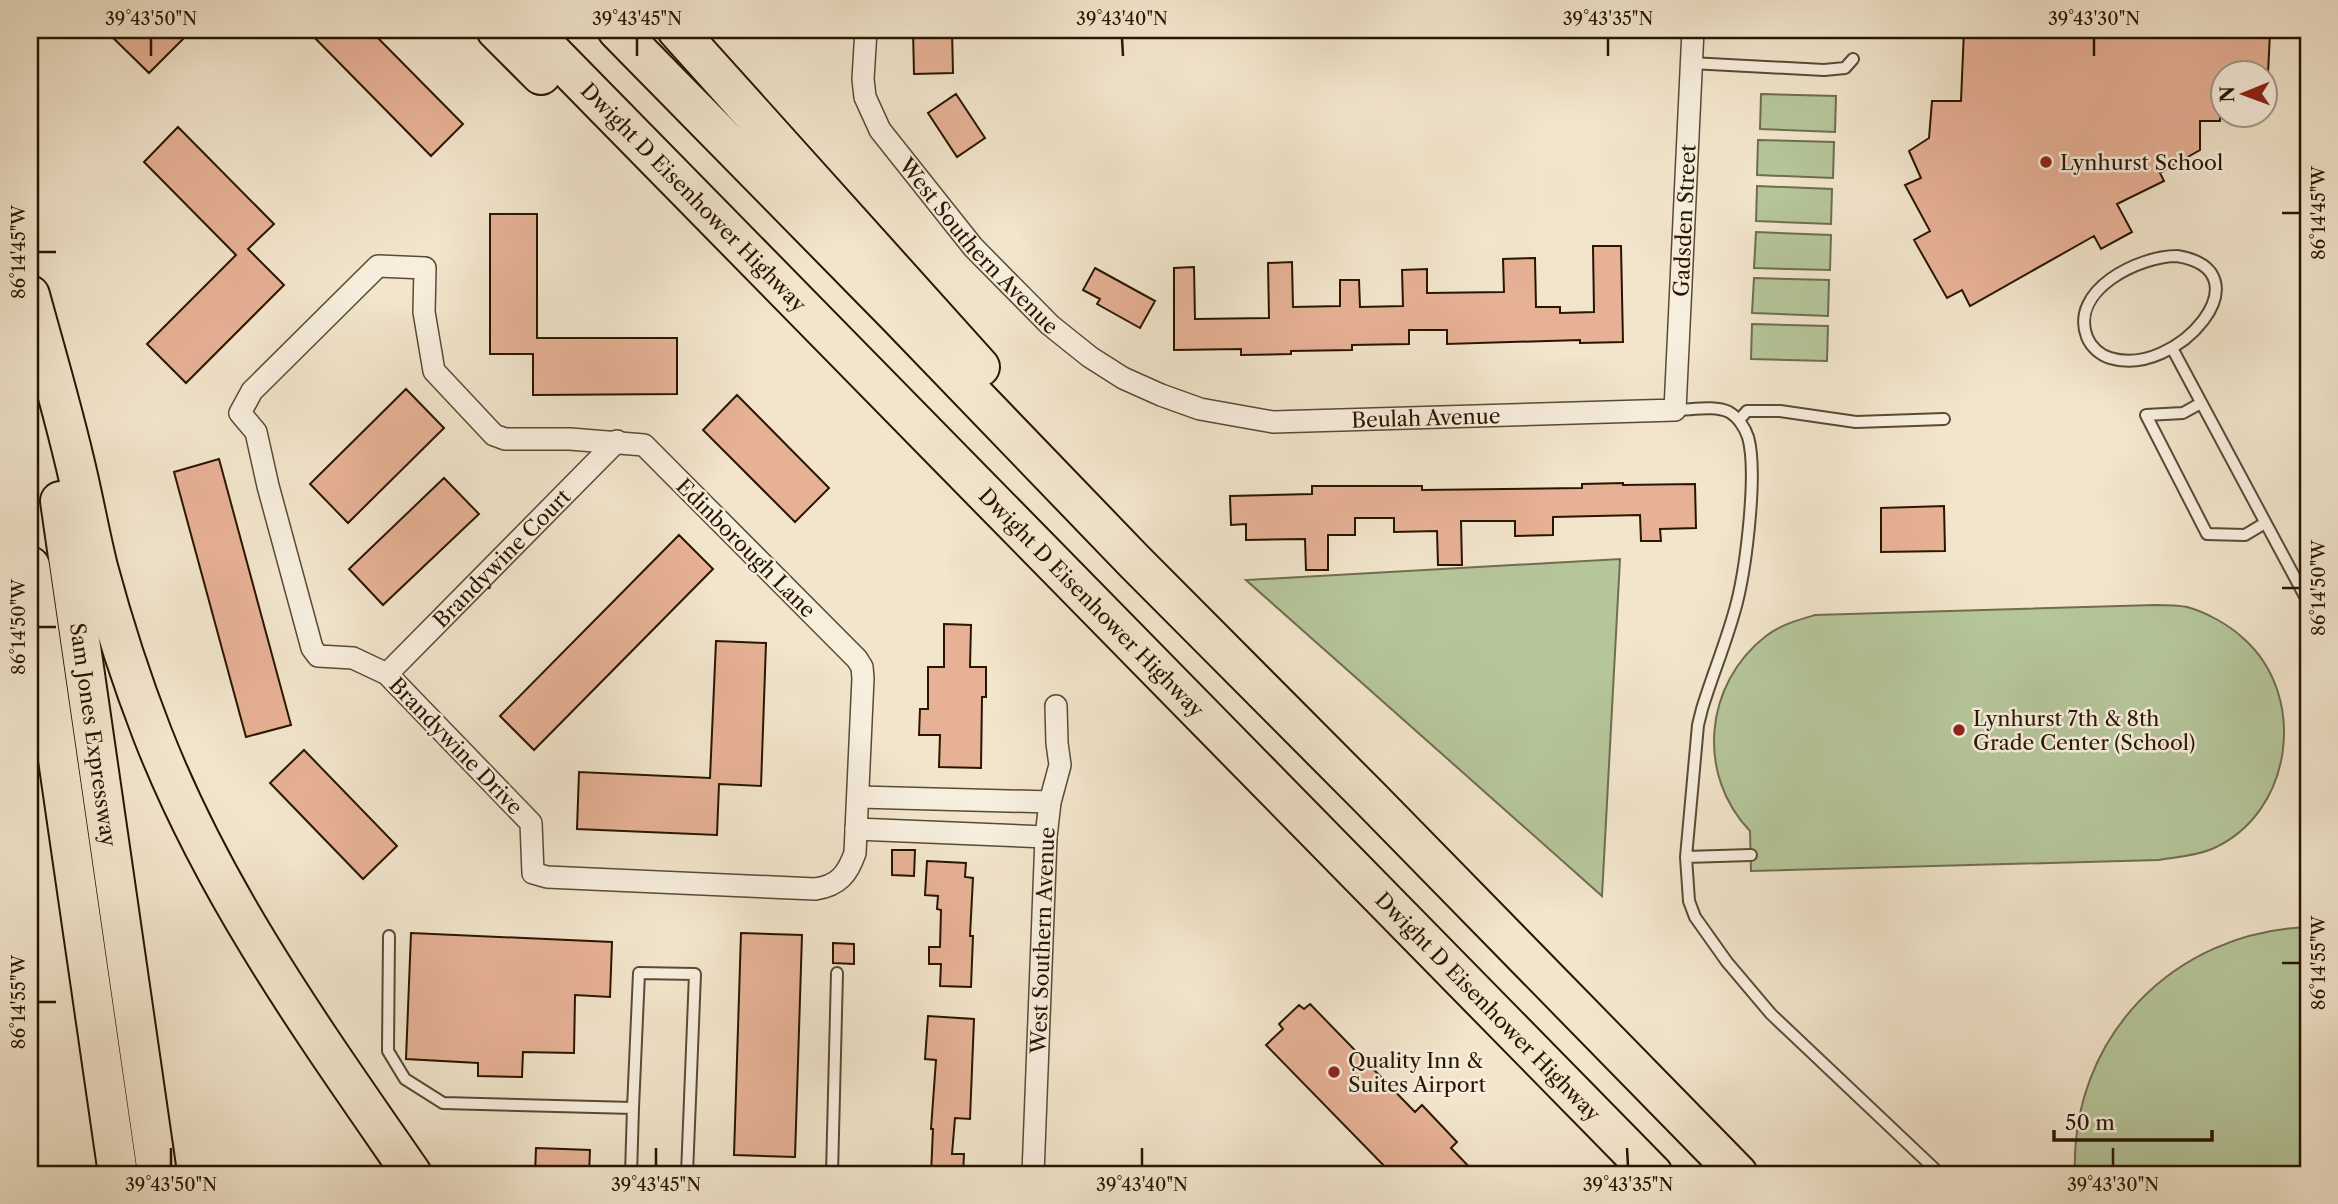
<svg xmlns="http://www.w3.org/2000/svg" width="2338" height="1204" font-family="'Libre Caslon Text',serif">
  <style>
    .green { fill: #b6c69b; stroke: #6f6e4e; stroke-width: 2 }
    .building { fill: #e7b196; stroke: #281600; stroke-width: 2 }
    .lines { fill: none; stroke-linecap: round; stroke-linejoin: round }
    .lane-casing { stroke: #5a4a33; stroke-width: 14 }
    .street-casing { stroke: #5a4a33; stroke-width: 24 }
    .highway-casing { stroke: #281600; stroke-width: 42 }
    .lane { stroke: #f7eede; stroke-width: 10 }
    .street { stroke: #f7eede; stroke-width: 21 }
    .highway { stroke: #f2e5cc; stroke-width: 38 }
    .ticks { fill: none; stroke: #281600; stroke-width: 2.5 }
    .poi-dot { fill: #8f2418; stroke: #f7eede; stroke-width: 2.5 }
    .labels { text-anchor: middle; dominant-baseline: central; stroke-width: 5; stroke-linejoin: round; paint-order: stroke }
    .poi-label { font-size: 21px; fill: #281600; stroke: #f7eede; text-anchor: start }
    .street-label { font-size: 21px; fill: #281600; stroke: #f7eede }
    .neatline { fill: none; stroke: #281600; stroke-width: 2.5 }
    .ticks-label { font-size: 18px; text-anchor: middle; fill: #281600 }
  </style>
  <rect width="100%" height="100%" fill="#f2e5cc"/>
  <filter id="stains"><feTurbulence type="fractalNoise" baseFrequency=".00286" numOctaves="4"/><feColorMatrix values="0 0 0 0 .2 0 0 0 0 .09 0 0 0 0 .02 0 0 0 .5 -.17"/></filter>
  <radialGradient id="worn" r=".72"><stop offset=".6" stop-color="#630" stop-opacity="0"/><stop offset="1" stop-color="#630" stop-opacity=".3"/></radialGradient>
  <path class="green" d="M1761,94L1836,96L1835,132L1760,129Z
    M1758,140L1834,142L1833,178L1757,175Z
    M1757,186L1832,189L1831,224L1756,221Z
    M1756,232L1831,235L1830,270L1754,268Z
    M1754,278L1829,280L1828,316L1752,313Z
    M1752,324L1828,326L1827,361L1751,359Z
    M1620,559L1602,896L1246,580Z
    M2155,605C2165,605 2177,605 2187,607C2206,612 2229,625 2243,638C2309,696 2293,814 2212,849C2195,856 2177,857 2159,860L1751,871L1750,831C1696,775 1704,684 1766,636C1780,625 1798,620 1815,615Z
    M2308,927V1174H2075C2070,1038 2173,932 2308,927Z"/>
  <path class="building" d="M105,30H192L149,73Z
    M307,30H370L463,124L431,156Z
    M913,30H952L953,73L914,74Z
    M1964,30H2256L2270,32L2268,74H2222V114H2220V121H2200V150L2160,173L2164,181L2117,204L2132,232L2101,249L2094,236L1970,306L1962,290L1947,298L1914,240L1930,231L1905,185L1921,178L1909,151L1929,138L1932,101H1961Z
    M956,94L985,138L957,157L928,113Z
    M178,127L274,224L248,249L284,285L186,383L147,344L236,255L144,162Z
    M490,214H537V338H677V394L533,395V354H490Z
    M1593,246H1621L1623,342L1580,343V340L1447,344V330H1409V344L1352,345V350L1291,351V354L1241,355V349L1174,350V268L1194,267L1195,319L1269,318L1268,263L1292,262L1293,307L1340,306V280H1359L1360,307L1403,306L1402,270L1427,269V293L1504,292L1503,259L1535,258L1536,307H1560V313L1594,312Z
    M1095,268L1155,301L1140,328L1097,304L1100,299L1083,290Z
    M406,389L444,428L348,523L310,484Z
    M737,395L829,488L795,522L703,430Z
    M219,459L291,725L246,737L174,472Z
    M444,478L479,514L383,605L349,569Z
    M1623,483V485L1695,484L1696,528L1660,529L1661,541H1641L1640,515L1553,517V535L1515,536V521H1461L1462,565H1438L1437,531L1394,532V518H1355V535H1328V570H1306L1305,539L1246,540V524L1231,525L1230,496L1312,494V486H1422V490L1582,488V484Z
    M1944,506L1945,551L1881,552V508Z
    M679,535L713,569L534,750L500,716Z
    M944,624L971,625L970,667H986V697H982L981,768L939,767L940,735H919L920,709H928V667H944Z
    M716,641L766,643L761,786L719,784L717,835L577,829L579,772L710,778Z
    M304,750L397,846L363,879L270,783Z
    M892,850H915L914,876L892,875Z
    M927,861L966,863L965,877L973,878L970,936H973L971,987L940,986L941,964H929V947H940L941,910L937,909L938,896L925,895Z
    M411,933L612,942L610,997L575,995L574,1053L523,1052L522,1077L478,1076V1063L406,1059Z
    M741,933L802,935L795,1157L734,1155Z
    M833,943L854,944V964L833,963Z
    M1310,1004L1415,1112L1422,1105L1457,1142L1451,1148L1476,1174H1392L1266,1045L1283,1029L1279,1024L1299,1005L1304,1009Z
    M928,1016L974,1019L970,1119L955,1118L952,1154H964L963,1174H931L933,1129H931L936,1060L925,1059Z
    M536,1148L590,1150L589,1174H535Z"/>
  <g class="lines">
    <defs>
      <path id="lane" d="M1691,63L1824,70L1845,68L1853,59
        M2177,256C2269,271 2177,379 2110,358C2100,355 2091,347 2087,337C2069,290 2139,256 2177,256Z
        M2172,348L2308,602
        M2201,403L2183,413L2146,415L2207,534L2245,535L2265,523
        M1675,410C1691,410 1715,405 1729,412C1738,417 1745,428 1748,437C1758,472 1746,566 1737,602C1728,638 1713,673 1702,709L1698,725L1686,857L1689,901L1695,917L1727,962L1771,1014L1940,1174
        M1739,420L1747,411H1780L1856,422L1944,419
        M1686,857L1751,855
        M389,936L388,1051L405,1079L443,1103L633,1108L631,1174
        M633,1108L639,973L695,974L687,1174
        M832,1174L837,973"/>
      <g id="street">
        <path id="s1" d="M866,30L863,79L865,97L880,130L973,247L1050,325L1090,357L1123,378L1161,395L1200,409L1273,422L1675,410L1693,30"/>
        <path d="M378,266L425,268L424,312L434,371L494,435L505,439H570L644,445L857,659L862,667L863,678L855,853C848,873 839,886 815,889L547,877L533,873L531,823L387,674L353,658L318,656L312,648L268,486L256,432L240,413L252,391Z"/>
        <path id="s2" d="M387,674L617,441"/>
        <path d="M859,797L1050,802"/>
        <path d="M856,829L1046,837"/>
        <path id="s3" d="M1033,1174L1046,837L1050,802L1060,765L1057,743L1056,706"/>
      </g>
      <g id="highway">
        <path d="M496,30L541,75"/>
        <path id="s4" d="M530,30L1653,1174"/>
        <path d="M617,30L897,315L1134,561L1370,798L1738,1174"/>
        <path d="M677,30L980,367"/>
        <path d="M30,295C45,350 61,404 74,459C83,495 89,531 98,567C113,623 131,679 152,733C215,895 314,1032 412,1174"/>
        <path id="s5" d="M60,501L157,1174"/>
        <path d="M30,566L118,1174"/>
      </g>
    </defs>
    <use href="#lane" class="lane-casing"/>
    <use href="#street" class="street-casing"/>
    <use href="#highway" class="highway-casing"/>
    <use href="#lane" class="lane"/>
    <use href="#street" class="street"/>
    <use href="#highway" class="highway"/>
  </g>
  <path class="ticks" d="M151,38V56M637,38V56M1122,38L1123,56M1608,38V56M2094,38V56M2282,213H2300M38,252H56M2282,588H2300M38,627H56M2282,963H2300M38,1002H56M171,1148V1166M656,1148V1166M1142,1148V1166M1627,1148L1628,1166M2113,1148V1166"/>
  <g class="poi-dot">
    <circle cx="2046" cy="162" r="7"/>
    <circle cx="1959" cy="730" r="7"/>
    <circle cx="1334" cy="1072" r="7"/>
  </g>
  <g class="labels">
    <g class="poi-label">
      <text x="2060" y="162">Lynhurst School</text>
      <text x="1973" y="718">Lynhurst 7th &amp; 8th<tspan x="1973" dy="24">Grade Center (School)</tspan></text>
      <text x="1348" y="1060">Quality Inn &amp;<tspan x="1348" dy="24">Suites Airport</tspan></text>
    </g>
    <g class="street-label">
      <text stroke="none"><textPath href="#s4" startOffset="234">Dwight D Eisenhower Highway</textPath></text>
      <text stroke="none"><textPath href="#s1" startOffset="1202">Gadsden Street</textPath></text>
      <text stroke="none"><textPath href="#s1" startOffset="256">West Southern Avenue</textPath></text>
      <text stroke="none"><textPath href="#s1" startOffset="763">Beulah Avenue</textPath></text>
      <text transform="translate(746 548) rotate(45)">Edinborough Lane</text>
      <text stroke="none"><textPath href="#s2" startOffset="163">Brandywine Court</textPath></text>
      <text stroke="none"><textPath href="#s4" startOffset="802">Dwight D Eisenhower Highway</textPath></text>
      <text stroke="none"><textPath href="#s5" startOffset="236">Sam Jones Expressway</textPath></text>
      <text transform="translate(456 746) rotate(46)">Brandywine Drive</text>
      <text stroke="none"><textPath href="#s3" startOffset="234">West Southern Avenue</textPath></text>
      <text stroke="none"><textPath href="#s4" startOffset="1368">Dwight D Eisenhower Highway</textPath></text>
    </g>
  </g>
  <rect width="2338" height="1204" fill="none" stroke="#f2e5cc" stroke-width="77"/>
  <g transform="translate(2244 94) rotate(269)"><circle r="33" fill="#f7eede" stroke="#a49885" stroke-width="2"/>
  <path d="M0-5L12 26L0 18L-12 26Z" fill="#8f2418"/>
  <text y="-10" font-size="19" font-weight="bold" text-anchor="middle" fill="#281600">N</text>
  </g>
  <path d="M2054 1130v10h158v-10" fill="none" stroke="#281600" stroke-width="3.5"/>
  <text x="2065" y="1130" font-size="21" fill="#281600" stroke="#f7eede" stroke-width="5" paint-order="stroke">50 m</text>
  <rect x="38" y="38" width="2262" height="1128" class="neatline"/>
  <g class="ticks-label">
    <text x="151" y="25">39°43'50"N</text>
    <text x="637" y="25">39°43'45"N</text>
    <text x="1122" y="25">39°43'40"N</text>
    <text x="1608" y="25">39°43'35"N</text>
    <text x="2094" y="25">39°43'30"N</text>
    <text transform="translate(2319 213) rotate(-90)" y="6">86°14'45"W</text>
    <text transform="translate(19 252) rotate(-90)" y="6">86°14'45"W</text>
    <text transform="translate(2319 588) rotate(-90)" y="6">86°14'50"W</text>
    <text transform="translate(19 627) rotate(-90)" y="6">86°14'50"W</text>
    <text transform="translate(2319 963) rotate(-90)" y="6">86°14'55"W</text>
    <text transform="translate(19 1002) rotate(-90)" y="6">86°14'55"W</text>
    <text x="171" y="1191">39°43'50"N</text>
    <text x="656" y="1191">39°43'45"N</text>
    <text x="1142" y="1191">39°43'40"N</text>
    <text x="1628" y="1191">39°43'35"N</text>
    <text x="2113" y="1191">39°43'30"N</text>
  </g>
  <rect width="100%" height="100%" filter="url(#stains)"/>
  <rect width="100%" height="100%" fill="url(#worn)"/>
</svg>
